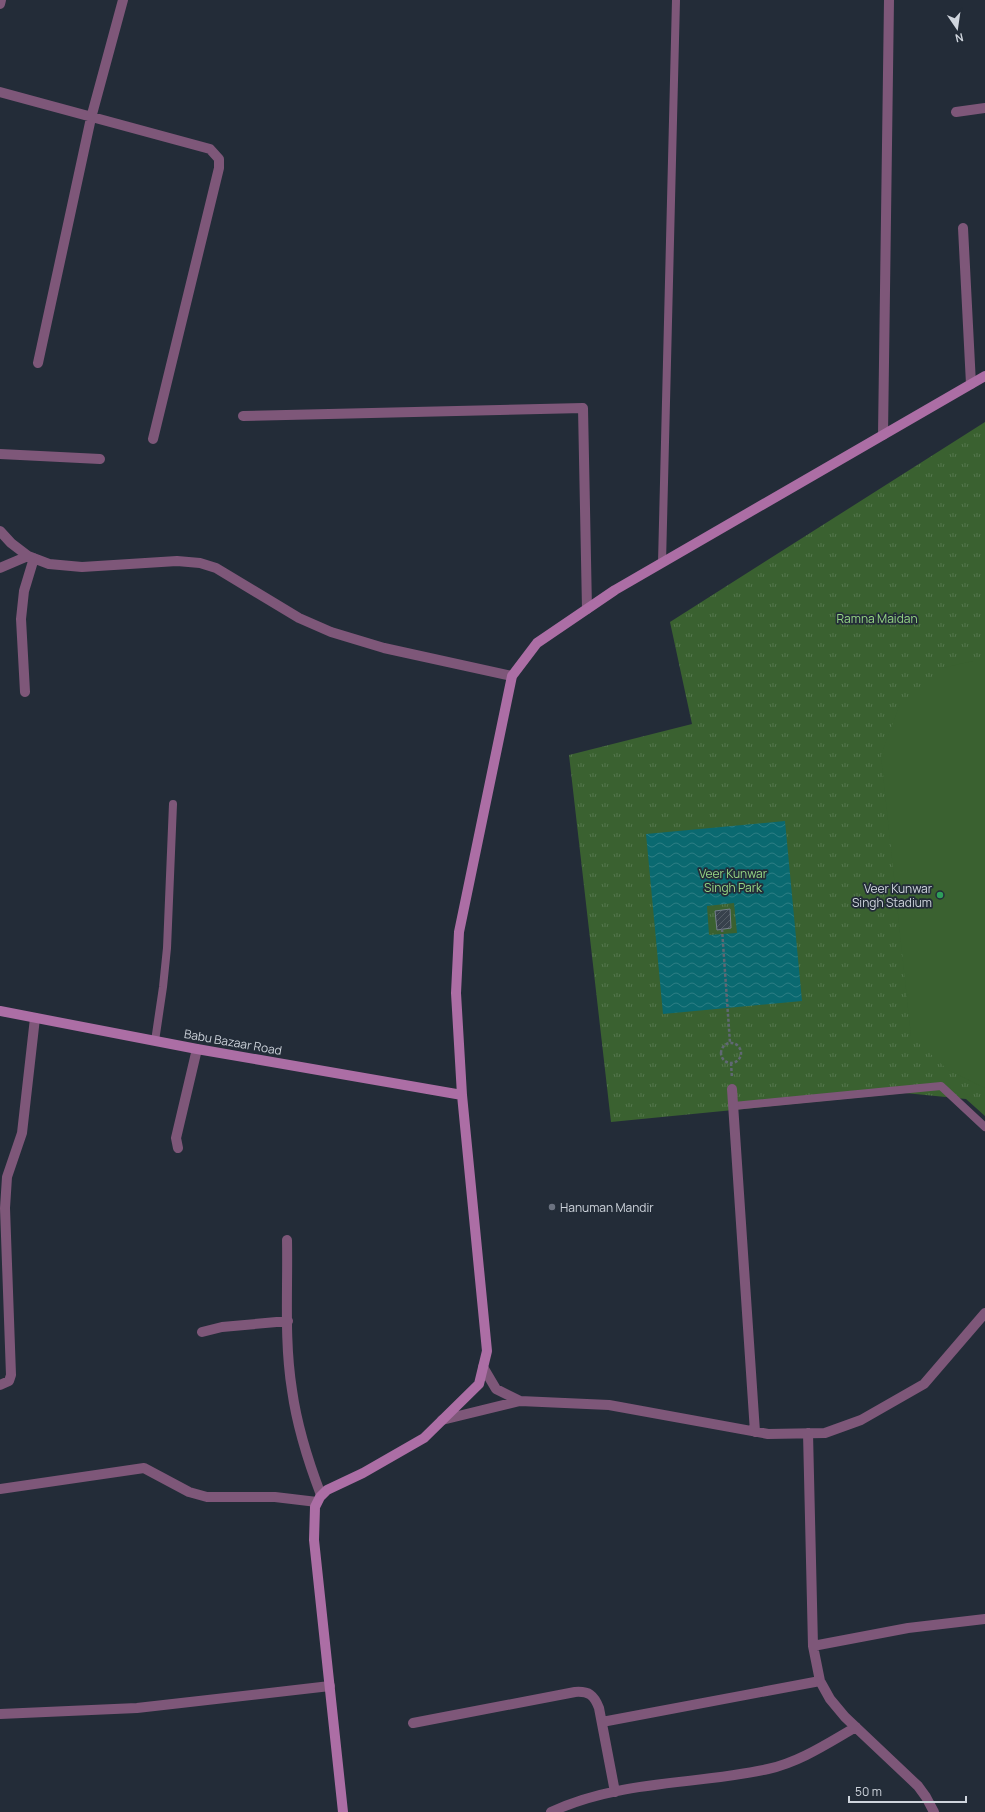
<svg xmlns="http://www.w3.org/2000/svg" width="985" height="1812" font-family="Manrope,sans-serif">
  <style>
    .park { fill: url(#park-tufts) }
    .pitch { fill: #3a6130 }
    .water { fill: url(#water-waves); fill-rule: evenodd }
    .building { fill: url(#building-hatch); stroke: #76808e }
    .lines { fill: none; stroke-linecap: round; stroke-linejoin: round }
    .path { stroke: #606873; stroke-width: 2.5; stroke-dasharray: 3 2; stroke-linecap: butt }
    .lane { stroke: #7e5779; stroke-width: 8 }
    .street { stroke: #7e5779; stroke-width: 10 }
    .secondary { stroke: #ac6ea5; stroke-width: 10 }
    .leisure-dot { fill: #2e9e5b; stroke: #232c38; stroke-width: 1.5 }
    .worship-dot { fill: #6b7280; stroke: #232c38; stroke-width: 1.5 }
    .labels { text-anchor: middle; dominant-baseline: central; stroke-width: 3.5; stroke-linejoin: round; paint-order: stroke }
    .park-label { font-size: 12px; fill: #95d584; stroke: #232c38 }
    .poi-label { font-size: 12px; fill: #cfd5dd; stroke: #232c38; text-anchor: end }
    .street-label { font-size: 12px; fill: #cfd5dd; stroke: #232c38 }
  </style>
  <defs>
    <pattern id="park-tufts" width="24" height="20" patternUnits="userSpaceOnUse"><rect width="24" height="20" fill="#3a6130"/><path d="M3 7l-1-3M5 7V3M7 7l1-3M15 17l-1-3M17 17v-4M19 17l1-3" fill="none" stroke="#55774e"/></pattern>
    <pattern id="water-waves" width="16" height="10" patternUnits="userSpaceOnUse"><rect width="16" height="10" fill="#0a6970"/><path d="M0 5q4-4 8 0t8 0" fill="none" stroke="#2d7e84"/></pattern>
    <pattern id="building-hatch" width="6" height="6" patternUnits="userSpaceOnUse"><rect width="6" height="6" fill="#37414c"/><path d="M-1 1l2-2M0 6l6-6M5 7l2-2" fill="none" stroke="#535c65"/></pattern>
  </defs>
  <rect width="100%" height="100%" fill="#232c38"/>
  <path class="park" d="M985,422V1116L966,1099L905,1093L611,1122L569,755L692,724L670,622Z"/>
  <path class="pitch" d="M973,661H985V1088L948,1070L911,1036L881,755L900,704L942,668Z"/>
  <path class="water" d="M785,821L802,1001L663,1014L646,834ZM734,903L737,933L709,935L707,906Z"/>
  <path class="building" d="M730,909L731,928L717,930L715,911Z"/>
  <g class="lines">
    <path class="path" d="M722,929L730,1043
      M721 1053a10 10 0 1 1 20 0a10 10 0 1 1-20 0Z
      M731,1063L732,1078"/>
    <path class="lane" d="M662,563L676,0
      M155,1041L163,987L167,948L173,804
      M734,1106L941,1086L985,1127"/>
    <path class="street" d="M0,4L1,0
      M0,92L210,149L219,159V168L153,439
      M956,112L985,108
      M963,228L971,384
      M38,363L91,118L123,0
      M243,416L583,408L587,609
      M883,435L889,0
      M0,454L100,459
      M0,531L11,543L28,556L49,564L82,567L177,561L200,563L216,568L299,618L331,632L384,648L512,676
      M0,568L28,556
      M25,692L21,619L24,591L34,558
      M732,1089L755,1432
      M178,1148L176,1138L197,1049
      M287,1240C288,1289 284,1340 292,1390C297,1426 308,1461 321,1495
      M202,1332L222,1327L288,1321
      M483,1367L496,1389L520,1401L609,1405L768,1434L825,1433L861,1420L924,1384L985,1313
      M0,1385L9,1381L11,1375L5,1208L7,1177L22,1133L35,1018
      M442,1420L520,1401
      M808,1433L813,1646L908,1628L985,1619
      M0,1489L144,1468L189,1492L207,1497H275L317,1502
      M813,1646L820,1681L830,1699L845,1717L918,1786L926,1797L934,1812
      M0,1714L137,1708L330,1686
      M602,1722L820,1681
      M413,1723L575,1692C589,1691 594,1695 599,1708L615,1792
      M551,1812C618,1780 696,1785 768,1769C800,1762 828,1743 856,1727"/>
    <path class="secondary" d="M0,1011L197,1049L462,1095
      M343,1812L314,1540L315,1507L320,1497L327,1490L363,1473L424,1438L479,1384L487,1351L462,1095L456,993L459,932L512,676L537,643L615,590L985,376"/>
  </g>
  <circle class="leisure-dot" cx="940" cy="895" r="4"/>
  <circle class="worship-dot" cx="552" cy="1207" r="4"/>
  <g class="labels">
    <g class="park-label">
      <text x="877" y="618">Ramna Maidan</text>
      <text x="733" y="873">Veer Kunwar<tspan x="733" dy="14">Singh Park</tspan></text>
    </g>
    <g class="poi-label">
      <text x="932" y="888">Veer Kunwar<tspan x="932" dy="14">Singh Stadium</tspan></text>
      <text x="560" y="1207" text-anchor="start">Hanuman Mandir</text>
    </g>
    <g class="street-label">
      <text transform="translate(233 1042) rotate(10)">Babu Bazaar Road</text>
    </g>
  </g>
  <g transform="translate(957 28) rotate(167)" stroke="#232c38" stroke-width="3" paint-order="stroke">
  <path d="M0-3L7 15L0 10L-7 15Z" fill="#cfd5dd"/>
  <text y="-6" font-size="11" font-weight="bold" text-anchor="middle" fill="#cfd5dd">N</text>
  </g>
  <path d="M849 1796v6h117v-6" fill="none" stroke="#cfd5dd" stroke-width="2"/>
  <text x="855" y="1796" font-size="12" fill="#cfd5dd" stroke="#232c38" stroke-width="3" paint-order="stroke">50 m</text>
</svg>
